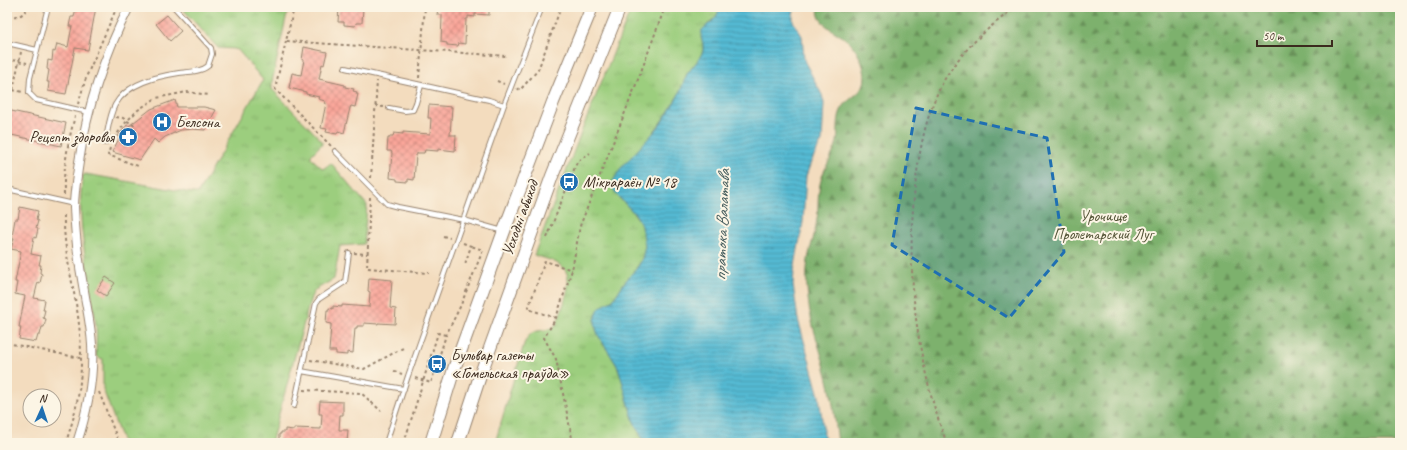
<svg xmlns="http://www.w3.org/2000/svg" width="1407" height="450" font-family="Caveat,sans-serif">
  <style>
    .grass { fill: url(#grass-tufts); stroke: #6c7c4e }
    .forest { fill: url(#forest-firs); stroke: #5c6e46 }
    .water { fill: url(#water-rules); stroke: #487278 }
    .building { fill: url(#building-cross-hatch) }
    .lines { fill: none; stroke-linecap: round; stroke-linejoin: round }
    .service-casing { stroke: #97836e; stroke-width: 6 }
    .minor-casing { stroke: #97836e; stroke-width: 10 }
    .primary-casing { stroke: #97836e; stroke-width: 14 }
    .path { stroke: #97836e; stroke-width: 2; stroke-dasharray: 3 3; stroke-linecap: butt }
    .service { stroke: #fff; stroke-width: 4 }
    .minor { stroke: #fff; stroke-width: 8 }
    .primary { stroke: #fff; stroke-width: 12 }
    .marked { fill: #1f6fb2; fill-opacity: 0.2; stroke: #1f6fb2; stroke-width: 3; stroke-dasharray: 8 5; stroke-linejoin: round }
    .labels { text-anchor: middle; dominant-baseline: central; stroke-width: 4; stroke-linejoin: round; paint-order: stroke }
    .poi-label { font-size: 16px; fill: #3b2a1e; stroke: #fcf5e5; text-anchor: start }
    .park-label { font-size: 16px; fill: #535336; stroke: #fcf5e5 }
    .street-label { font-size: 16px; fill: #3b2a1e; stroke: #fcf5e5 }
    .water-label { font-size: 17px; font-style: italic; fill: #445c5d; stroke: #fcf5e5 }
  </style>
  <defs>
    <pattern id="grass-tufts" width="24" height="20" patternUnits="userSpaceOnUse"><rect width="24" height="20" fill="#9cce7e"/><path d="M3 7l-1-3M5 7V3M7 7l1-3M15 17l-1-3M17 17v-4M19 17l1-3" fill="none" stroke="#87b16c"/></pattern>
    <pattern id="forest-firs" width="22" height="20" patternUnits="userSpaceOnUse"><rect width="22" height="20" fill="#7db16d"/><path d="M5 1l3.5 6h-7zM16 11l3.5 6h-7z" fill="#689059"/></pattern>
    <pattern id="water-rules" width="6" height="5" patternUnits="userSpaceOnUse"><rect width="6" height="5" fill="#55bad3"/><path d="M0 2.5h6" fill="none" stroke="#4897ab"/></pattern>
    <pattern id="building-cross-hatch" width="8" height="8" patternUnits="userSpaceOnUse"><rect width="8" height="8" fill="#faa69a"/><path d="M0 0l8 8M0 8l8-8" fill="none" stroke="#cc877d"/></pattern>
  </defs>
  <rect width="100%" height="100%" fill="#fcf5e5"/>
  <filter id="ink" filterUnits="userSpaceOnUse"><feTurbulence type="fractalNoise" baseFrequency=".025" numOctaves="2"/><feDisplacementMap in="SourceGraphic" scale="8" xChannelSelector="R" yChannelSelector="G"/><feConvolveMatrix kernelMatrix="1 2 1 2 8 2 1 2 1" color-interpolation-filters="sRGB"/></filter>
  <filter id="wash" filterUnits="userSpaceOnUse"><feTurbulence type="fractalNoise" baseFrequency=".012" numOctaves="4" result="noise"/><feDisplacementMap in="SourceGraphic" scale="16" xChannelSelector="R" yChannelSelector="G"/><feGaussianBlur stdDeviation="0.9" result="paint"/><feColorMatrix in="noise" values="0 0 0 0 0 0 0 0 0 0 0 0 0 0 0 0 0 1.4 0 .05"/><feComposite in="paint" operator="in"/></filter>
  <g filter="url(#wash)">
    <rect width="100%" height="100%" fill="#f3dcbe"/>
    <path class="grass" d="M181,7H291L286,18L272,82V89L322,141V144L311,155V158L323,169L331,163L367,205L364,244L340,246L334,279L315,290L311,297L271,443H123L103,389V359L97,357L96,356C96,346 97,335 96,325C90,275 75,225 83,175L86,174L192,193H198L263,80L238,50L234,49L218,48Z
      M632,7H719C718,19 715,18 707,25C705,28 703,33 701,37L703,44V51L699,59L687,74L679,94L669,111L647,141L621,168L619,198C639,216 655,237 639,264C635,271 629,277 624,283C620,288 617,296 612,301C604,307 597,307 595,320C593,334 611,353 617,366C625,384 627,403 634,421C636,429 641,436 645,443H495L524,344C532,327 538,333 553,328L557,323C562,308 577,276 561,266C554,260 543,258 534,255L582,130Z"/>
    <path class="forest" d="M819,7H1400V443H838C835,418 832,393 825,368C819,345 810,322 808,298C806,282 806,266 810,250C812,242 815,234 816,226C819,212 817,198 820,184C823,169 833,157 837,142C839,130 836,117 843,107C852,94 865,94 865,76C864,64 857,49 848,41C838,32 814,24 819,7Z"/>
    <path class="water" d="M719,7H795L793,15V21L802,36L804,59L807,66L822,95L824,103L822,141L811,162L806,176L803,222L794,271L793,285L798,319L819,396L825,443H645L634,422L618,367L598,335L595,325V320L598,310L601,307L613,300L624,283L639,265L642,259L645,246L642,226L636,215L615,193L612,187L613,181L621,168L656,130L669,111L679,94L687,74L699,59L703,51V44L701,37L702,30C710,22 718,20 719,7Z"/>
    <g id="blocks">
      <path class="building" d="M76,7H96L88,50L75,48L66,94L48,91L49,82H47L49,70L47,69L48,60L52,61L53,51L55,52L57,44L68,47L72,26H69L71,17H74Z
        M339,7H360V8H363L362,23H356L355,26L344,25V22H338Z
        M438,7H489V15L475,14V17L468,16V19H466L465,44L459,43L458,46L447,45V43L441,42L442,17V15H437Z
        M167,15L181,31L170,41L156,24Z
        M304,47L327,52L324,65L322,64L319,79L345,85V87L354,89L353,91L357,92L356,94H358L355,107L351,106L350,108L344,133L338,131L337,134L326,132L327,129L321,128L326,103H325V101L318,99L319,97L306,94V92L289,88L292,73L301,75L304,60H302Z
        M175,100L177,107H204L216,110L205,130L192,129L181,130L165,137L158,143L154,139L140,160L112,152L120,137L118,136L127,125L129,126L151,109Z
        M429,105L452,107L450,135H456L455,151L438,149V151L425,150L424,153H417V155H416L414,180L408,179V182L397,181V179L390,178L392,153L391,151H387L388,138H390V136H393L394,133L403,134V132L430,134L431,118H428Z
        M7,110L66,123L61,146L7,134Z
        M20,207L38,211L36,220L38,221L36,228L38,229L36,238L34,237L31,254L41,256L39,265H41L40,273L42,274L40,283L38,282L34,298L45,300L43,310H45L43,318L46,319L44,327H42L40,335H38L36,342L19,339L21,327H19L25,296L15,294L17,282H15L21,251L11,249L14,238L12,237L15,219H18Z
        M106,277L115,283L106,296L97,290Z
        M369,278L392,280L390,308L396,309L395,324L378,323V324L364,323V326H357V328H355L353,353L347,352V355L336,354V351H329L331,326V324L326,323L327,310H329V308L333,309V306L342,307V305L369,307L370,292L368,291Z
        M320,401L343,402V415H340L339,430H348L347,443H279V434H281V432H285V429L294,430V428L321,429L322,414H319Z"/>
    </g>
  </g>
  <g filter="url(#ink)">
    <use href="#blocks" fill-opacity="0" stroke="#97836e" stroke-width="1"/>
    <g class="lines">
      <defs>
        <path id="service" d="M48,7L30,78L29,93L36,100L88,112
          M7,43L37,50
          M345,68L489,100L504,105
          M389,108L405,111L413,110L416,103L421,86
          M105,143C108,131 109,116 115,105C126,84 158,76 179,73C188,72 201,72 208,66L212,54L211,48L174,7
          M335,151L387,204L398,207L464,220L503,231
          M7,189L74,204
          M301,371L404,389
          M294,406L316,303L319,299L345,282L349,253
          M386,443L408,376L504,105L542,7"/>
        <path id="minor" d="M77,443C87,412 94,378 92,345C91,326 87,309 84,291C79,264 75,235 74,207C74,192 77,176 79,162C87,107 104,56 129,7"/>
        <path id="primary" d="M431,443L454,369L504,231L553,102L592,7
          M458,443L480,376L552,176L620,7"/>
      </defs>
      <use href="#service" class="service-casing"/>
      <use href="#minor" class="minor-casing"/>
      <use href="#primary" class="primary-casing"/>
      <path class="path" d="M295,7L293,12L286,41L507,56
        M8,16C18,17 24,16 27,7
        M7,21L11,7
        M286,41L275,89L331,146
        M7,59L27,63
        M419,78L425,7
        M497,81L504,84
        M517,88L520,90L538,70L561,7
        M7,89L23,92
        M13,90L21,52
        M78,104L87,75L117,7
        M375,106L384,107
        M116,117L123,118L135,126
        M114,138L127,121L138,110L156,98L187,92L209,95
        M110,148L108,155L138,166
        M371,178L377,81
        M561,179L569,182
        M64,195C63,168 68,142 75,116
        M370,197L367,268L429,273
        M64,215C63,249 73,282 78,316C82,347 83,380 75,411C73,421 69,432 66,443
        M443,236L450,238
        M547,238L577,162L590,153
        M463,243L471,246L465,264
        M354,253L367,254
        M7,314H8L7,320
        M556,318L528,309L545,261L572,270
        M7,343L80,358
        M310,360L364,369L403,348
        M394,371L402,374
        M415,378L431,383L446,335L460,307L483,250L471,246
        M303,390L361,393L381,411
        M99,392L119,443
        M404,443L438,333L446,335
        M573,443L556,359L544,338L556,318L572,270L580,226L639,77L665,7
        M947,443C939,424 933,403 928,383C911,314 907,242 917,172C921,143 927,114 940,88C956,55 987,28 1016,7"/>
      <use href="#service" class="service"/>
      <use href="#minor" class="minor"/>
      <use href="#primary" class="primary"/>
    </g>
  </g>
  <path class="marked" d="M916,108L1047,138L1064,252L1009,318L892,245Z"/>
  <defs>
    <symbol id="hospital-disc" viewBox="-11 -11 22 22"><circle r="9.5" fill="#1f6fb2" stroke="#fcf5e5"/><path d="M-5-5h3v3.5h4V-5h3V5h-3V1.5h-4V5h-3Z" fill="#fff"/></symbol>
    <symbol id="pharmacy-disc" viewBox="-11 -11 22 22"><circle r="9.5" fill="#1f6fb2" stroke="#fcf5e5"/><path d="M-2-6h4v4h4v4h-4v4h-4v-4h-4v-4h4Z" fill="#fff"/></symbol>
    <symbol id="bus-disc" viewBox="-11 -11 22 22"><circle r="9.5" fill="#1f6fb2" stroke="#fcf5e5"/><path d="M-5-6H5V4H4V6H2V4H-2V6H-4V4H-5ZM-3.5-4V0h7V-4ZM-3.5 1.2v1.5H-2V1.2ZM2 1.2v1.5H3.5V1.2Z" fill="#fff"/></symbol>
  </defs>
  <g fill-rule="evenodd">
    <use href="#hospital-disc" x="151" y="111" width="22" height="22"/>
    <use href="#pharmacy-disc" x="117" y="126" width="22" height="22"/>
    <use href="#bus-disc" x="558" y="171" width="22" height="22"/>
    <use href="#bus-disc" x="426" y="353" width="22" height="22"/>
  </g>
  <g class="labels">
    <g class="poi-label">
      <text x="176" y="122">Белсона</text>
      <text x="114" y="137" text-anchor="end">Рецепт здоровья</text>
      <text x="583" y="182">Мікрараён № 18</text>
      <text x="451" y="355">Бульвар газеты<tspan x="451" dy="18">«Гомельская праўда»</tspan></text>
    </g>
    <g class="park-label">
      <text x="1103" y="216">Урочище<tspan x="1103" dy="18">Пролетарский Луг</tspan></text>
    </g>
    <g class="street-label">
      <text transform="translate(520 218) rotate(-70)">Усходні абыход</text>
    </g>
    <g class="water-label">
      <text transform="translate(722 225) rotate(-88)">пратока Валатава</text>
    </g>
  </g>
  <rect width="1407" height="450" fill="none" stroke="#fcf5e5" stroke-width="24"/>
  <g transform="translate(42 408) rotate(3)"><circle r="19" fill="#fcf5e5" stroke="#afa495"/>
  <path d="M0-3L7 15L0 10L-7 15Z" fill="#1f6fb2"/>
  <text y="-6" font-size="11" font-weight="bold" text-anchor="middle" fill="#3b2a1e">N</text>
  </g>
  <path d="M1257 40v6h75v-6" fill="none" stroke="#3b2a1e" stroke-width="2"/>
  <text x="1263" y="40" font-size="12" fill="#3b2a1e" stroke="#fcf5e5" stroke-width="3" paint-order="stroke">50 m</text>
</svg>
